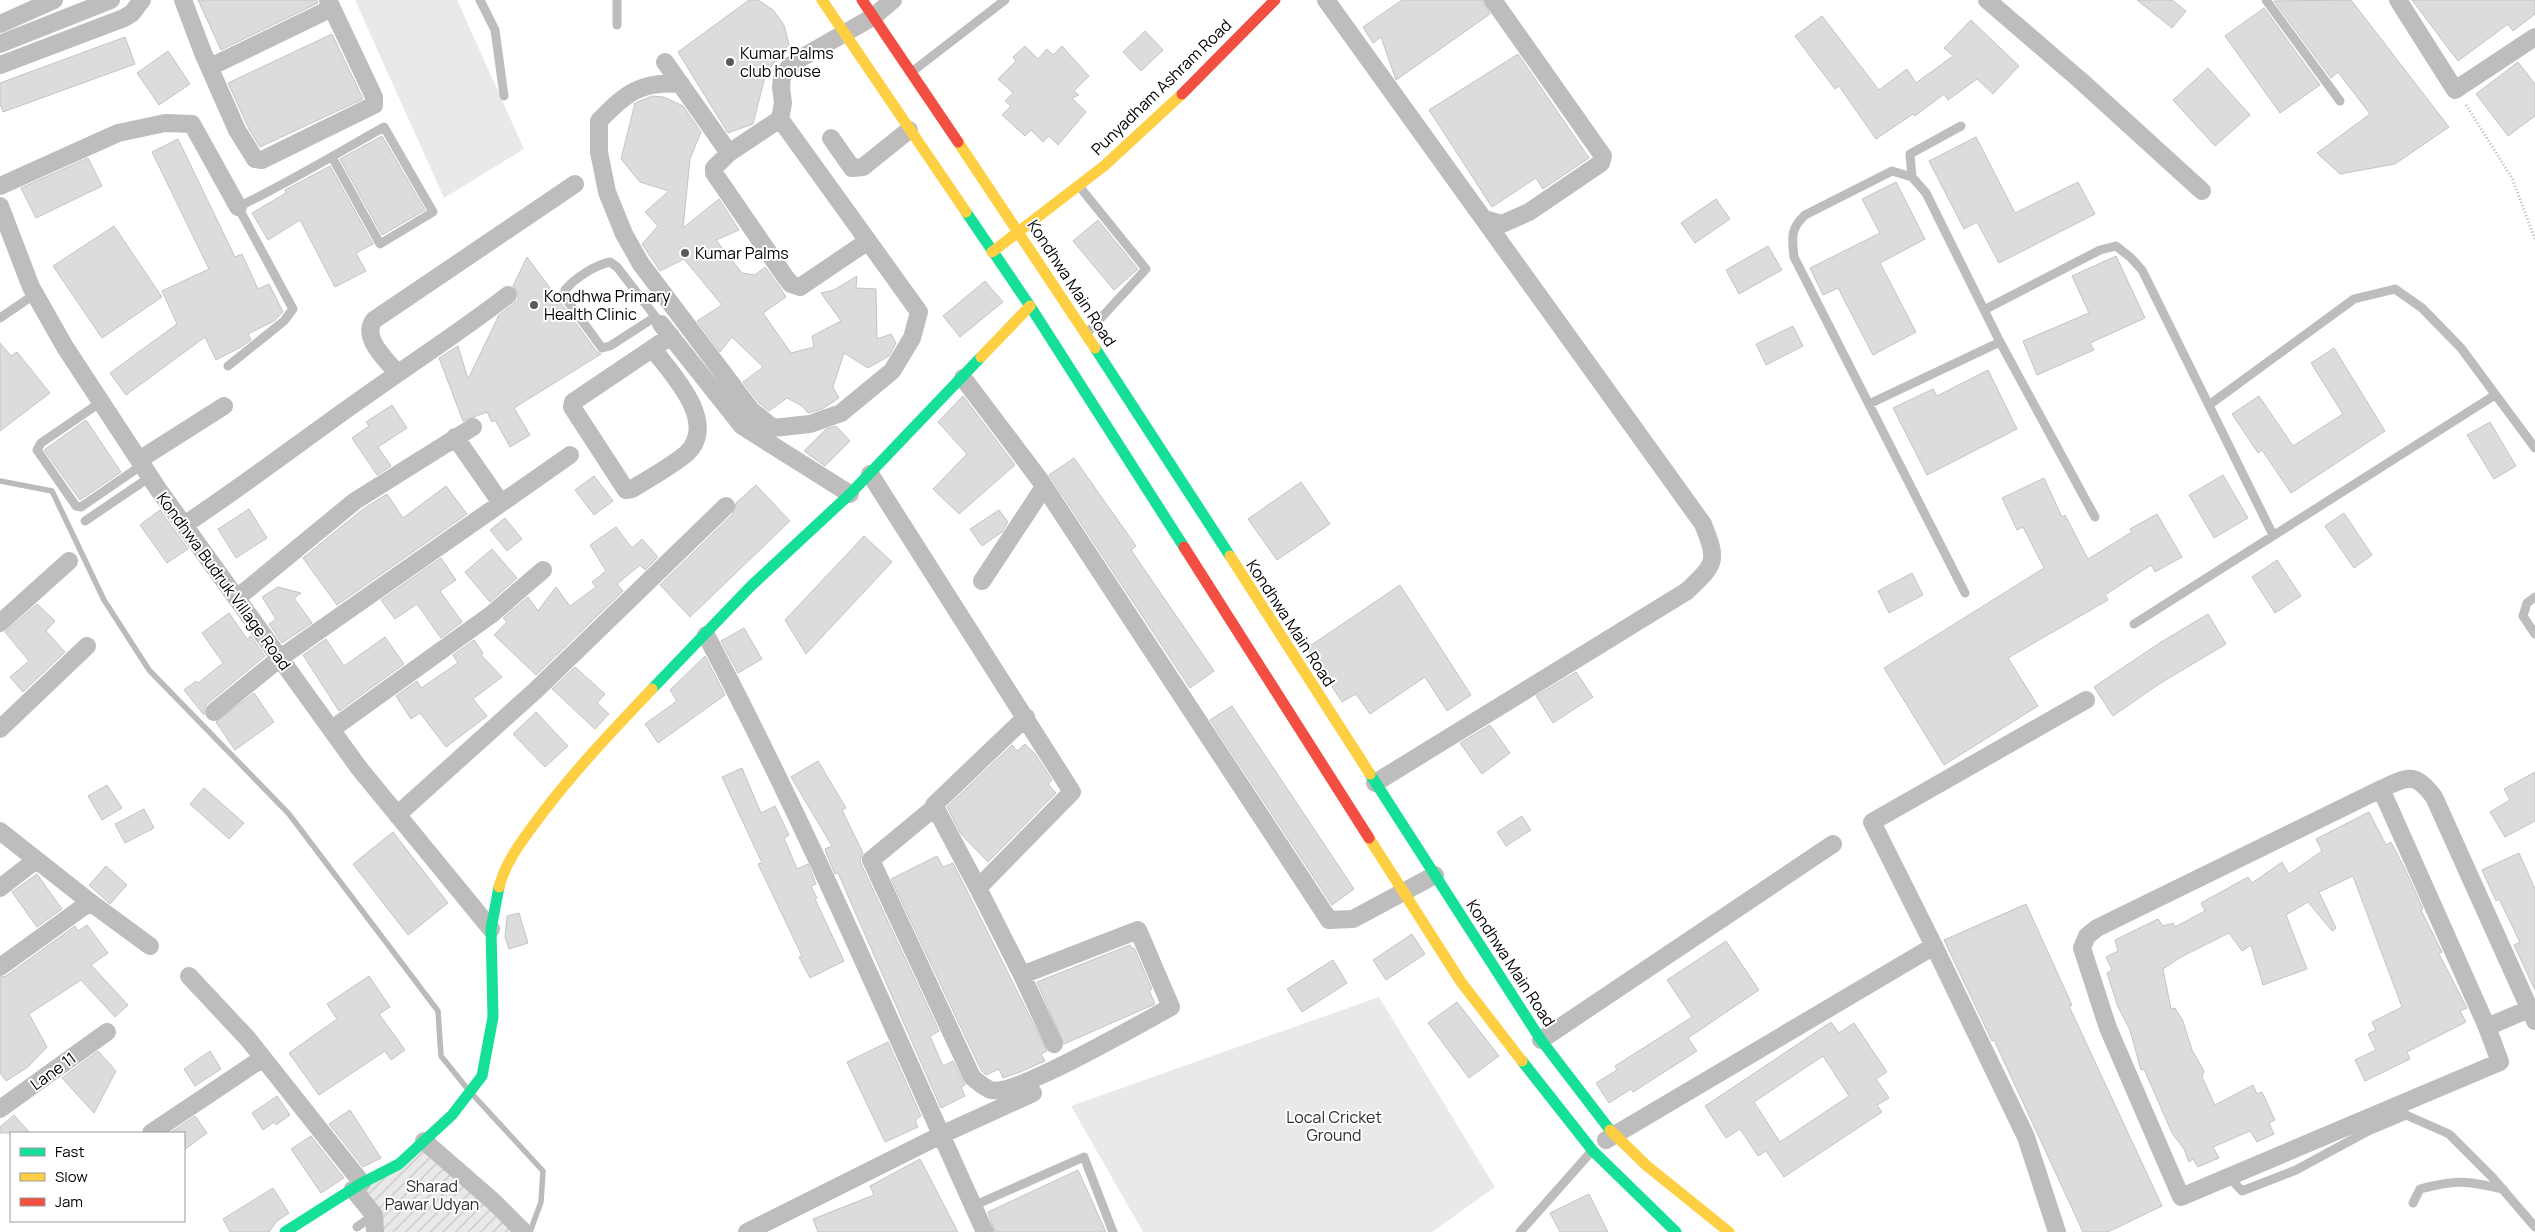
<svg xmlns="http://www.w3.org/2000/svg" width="2535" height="1232" font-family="Manrope,sans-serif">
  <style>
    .green { fill: #e9e9e9 }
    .garden { fill: url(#garden-furrows) }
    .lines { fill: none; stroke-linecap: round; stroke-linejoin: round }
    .stream { stroke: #bbb; stroke-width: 5.5 }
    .building { fill: #dcdcdc; stroke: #c4c4c4; fill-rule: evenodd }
    .path { stroke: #b8b8b8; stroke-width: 3; stroke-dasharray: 1 2.5; stroke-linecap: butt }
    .lane { stroke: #bdbdbd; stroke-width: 9 }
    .street { stroke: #bdbdbd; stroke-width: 18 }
    .fast { stroke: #16e098; stroke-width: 11 }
    .slow { stroke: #ffcf43; stroke-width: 11 }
    .jam { stroke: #f24e42; stroke-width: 11 }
    .poi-dot { fill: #595959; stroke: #fff; stroke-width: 2 }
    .labels { text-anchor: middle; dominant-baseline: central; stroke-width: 4; stroke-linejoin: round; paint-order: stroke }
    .poi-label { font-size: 16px; fill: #000; stroke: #fff; text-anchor: start }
    .street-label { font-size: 16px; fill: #000; stroke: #fff }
    .park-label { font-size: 16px; fill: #2e2e2e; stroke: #fff }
  </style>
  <defs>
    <pattern id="garden-furrows" width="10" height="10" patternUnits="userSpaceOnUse" patternTransform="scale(1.25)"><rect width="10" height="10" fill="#e9e9e9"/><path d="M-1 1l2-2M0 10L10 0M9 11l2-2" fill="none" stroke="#c6c6c6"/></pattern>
  </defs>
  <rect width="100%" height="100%" fill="#fff"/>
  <path class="green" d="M355,0H457L524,149L444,198Z
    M1379,997L1495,1187L1432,1232H1143L1071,1106Z"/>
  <path class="garden" d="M435,1140L515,1232H384L360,1191Z"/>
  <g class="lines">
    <path class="stream" d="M0,481L52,491L104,600L149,670L289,814L438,1011L441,1056L466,1087
      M474,1096L543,1171L541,1202L530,1232"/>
  </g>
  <path class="building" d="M198,0H317L318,3L221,50Z
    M749,0H758L773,10L784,25L789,44L766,73L753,124L728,133L678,52Z
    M1402,0H1483L1490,14L1396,80L1381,37L1373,43L1363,27Z
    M2137,0H2172L2186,11L2172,28Z
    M2351,0L2449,127L2395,164L2340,174L2317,153L2370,114L2338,72L2331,78L2274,1Z
    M2412,0H2535V14L2513,31L2508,24L2458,61Z
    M2264,8L2320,85L2280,113L2225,36Z
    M1822,16L1879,90L1907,69L1916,83L1953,56L1944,48L1971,20L2019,66L1993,94L1977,79L1948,100L1944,94L1915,116L1913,114L1876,139L1839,86L1835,89L1795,36Z
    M1145,31L1163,50L1141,71L1123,52Z
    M332,34L363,99L260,147L249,129L228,83Z
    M125,37L135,64L3,112L0,104V83Z
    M1025,46L1038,59L1047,49L1053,55L1062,46L1089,76L1074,91L1079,95L1072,98L1086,112L1058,145L1049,136L1043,142L1031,130L1025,136L1002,115L1011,106L1005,101L1013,93L998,79L1016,61L1013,57Z
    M168,51L190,84L159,105L137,73Z
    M1518,54L1589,158L1543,189L1536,178L1492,207L1429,110Z
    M2518,62L2535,84V116L2508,136L2476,94Z
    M2208,68L2250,115L2215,146L2173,100Z
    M652,96L664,97L683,106L701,132L690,159L683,228L719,199L739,230L716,240L742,273L755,275L765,267L781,289L786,297L763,313L791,353L814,347L812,336L841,321L821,293L834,290L857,276L856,288L876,289L877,339L891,334L896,343L889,356L868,368L844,353L833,387L839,398L822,409L808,413L802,406L787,398L769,411L759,403L743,382L763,367L732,337L720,352L697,321L722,305L684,259L660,271L642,244L658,226L645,212L669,191L640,182L621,159L635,103Z
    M382,136L425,210L382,235L340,159Z
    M1976,137L2015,213L2078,182L2095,214L1999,263L1977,222L1964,229L1929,161Z
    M178,139L235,257L242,254L258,289L269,284L283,312L274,321L248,334L251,340L241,347L216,360L205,337L126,395L110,373L177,324L162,291L209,269L152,152Z
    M88,158L102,186L36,218L21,188Z
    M330,166L373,244L356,253L366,271L335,287L300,220L268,240L252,213L286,193L285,190Z
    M1896,182L1925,239L1880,263L1916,332L1873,355L1838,288L1823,295L1810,268L1880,233L1862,199Z
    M1716,199L1730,219L1695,243L1681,223Z
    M1098,220L1138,269L1114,290L1073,241Z
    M114,226L162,297L102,338L53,266Z
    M1768,246L1782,270L1739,294L1726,270Z
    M2116,256L2145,318L2090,343L2094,350L2037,375L2023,341L2089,313L2072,276Z
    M527,257L597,352L601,354L514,408L530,435L510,447L495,420L492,422L487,412L463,421L439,358L458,346L468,379L499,315L518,300V293L513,286Z
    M985,281L1003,302L960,337L943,316Z
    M1793,326L1803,346L1766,365L1756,344Z
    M0,343L11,356L17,352L50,393L0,431Z
    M2334,348L2385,431L2291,493L2262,450L2258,453L2232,414L2259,396L2293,446L2343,414L2311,363Z
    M1988,370L2017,429L1927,475L1893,408L1933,389L1937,396Z
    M963,396L1015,465L959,514L933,489L967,454L938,422Z
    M392,405L407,428L378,447L391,466L377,475L352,438L369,426L366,422Z
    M86,420L121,472L80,500L44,450Z
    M2490,422L2516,466L2494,479L2467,435Z
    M836,426L850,441L825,466L804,451L826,429Z
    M1074,458L1136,546L1131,550L1214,671L1190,688L1049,475Z
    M2223,475L2248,518L2214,538L2189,495Z
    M594,476L613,501L594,515L575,490Z
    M2044,478L2062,517L2065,515L2088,559L2132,532L2130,529L2157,514L2182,557L2155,572L2151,565L2105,595L2108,600L2008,658L2038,706L1944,765L1884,668L2044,568L2023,527L2017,530L2002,498Z
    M1301,482L1330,524L1277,560L1248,519Z
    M756,485L790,521L690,617L660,585L733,514L736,503Z
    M446,486L467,514L337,605L303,558L363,509L387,494L403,518Z
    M249,509L267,538L236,558L218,529Z
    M160,510L188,549L167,563L140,525Z
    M999,510L1008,522L1002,532L982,546L970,529Z
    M2344,513L2372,555L2354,568L2325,526Z
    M505,518L522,539L507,551L490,530Z
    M616,527L632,548L642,539L658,557L645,570L640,565L617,584L623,591L536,675L494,635L507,622L503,618L528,597L538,611L556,587L570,606L596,587L592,582L606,571L590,545Z
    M864,536L892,562L806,654L785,620Z
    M492,549L517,578L490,602L465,572Z
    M441,558L456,580L440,591L462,622L441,638L417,604L395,619L381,600Z
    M2277,560L2301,596L2275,613L2252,577Z
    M1912,573L1923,595L1889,613L1878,591Z
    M1400,585L1471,695L1447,711L1425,677L1370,714L1356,694L1342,702L1307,648Z
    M278,587L301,593L294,598L312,623L282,643L269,624L276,619L262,597Z
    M37,604L55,621L46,631L65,652L23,692L10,677L29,661L5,632Z
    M229,613L247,639L251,636L265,656L207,704L204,709V715L184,690L196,681L198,683L223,663L202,633Z
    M2208,614L2226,644L2159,684L2113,716L2094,687L2161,642Z
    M744,628L762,659L738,673L721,641Z
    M385,637L404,664L339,711L303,655L326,639L344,666Z
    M474,640L483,653L481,655L502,677L473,699L487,716L446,747L420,713L411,719L396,696L417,681L421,688L458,663L453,655Z
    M705,656L725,695L658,743L645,724L677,701L670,690Z
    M575,667L605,694L597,703L609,714L595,729L552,689Z
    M1576,672L1593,697L1553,723L1536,696Z
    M254,693L274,722L235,750L216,722Z
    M1232,706L1354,889L1332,905L1210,720Z
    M536,712L568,746L545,767L513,734Z
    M1490,725L1510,753L1482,774L1460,743Z
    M1025,744L1035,754L1052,780L1048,784L1056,793L988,862L961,834L947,807L1012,745L1017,751Z
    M818,761L846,808L842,810L863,853L860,860L861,864L939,1031L930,1036L943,1066L953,1061L965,1085L961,1087L965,1096L941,1108L838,873L835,874L827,855L825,849L832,846L791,777Z
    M742,768L761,813L775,806L789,835L784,838L797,869L808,864L816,884L811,886L817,898L815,899L844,961L810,978L799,957L802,956L758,864L762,863L722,777Z
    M2535,772V821L2505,837L2490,812L2510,800L2504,789Z
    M107,785L122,808L102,820L88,796Z
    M204,788L244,823L229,839L190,804Z
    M144,809L154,828L125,843L115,824Z
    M2369,812L2386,845L2391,842L2404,867L2423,909L2421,910L2442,952L2439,954L2467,1008L2460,1011L2466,1022L2407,1052L2410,1059L2365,1081L2355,1060L2376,1050L2368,1034L2376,1030L2372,1022L2402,1007L2353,876L2319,892L2336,928L2332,931L2308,902L2286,915L2307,969L2263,985L2251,945L2242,951L2229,933L2181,957L2163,969L2171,1009L2175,1008L2183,1021L2192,1050L2204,1071L2202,1077L2215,1105L2253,1085L2257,1094L2262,1092L2275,1120L2269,1123L2274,1134L2257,1142L2250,1131L2213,1147L2219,1158L2198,1167L2193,1159L2189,1162L2184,1149L2172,1133L2144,1069L2141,1070L2130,1030L2118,1007L2107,973L2112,970L2106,957L2118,951L2115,940L2158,919L2163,926L2173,923L2175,927L2205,911L2201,903L2248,877L2252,883L2282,862L2289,874L2322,851L2316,839Z
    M1522,816L1531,830L1506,846L1497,832Z
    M393,832L448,903L408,935L353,864Z
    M2519,853L2535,889V990L2514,945L2520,942L2499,899L2496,901L2482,870Z
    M937,856L943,867L953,863L1047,1051L1041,1054L1045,1061L1020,1072L1003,1078L999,1069L986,1075L981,1070L891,879Z
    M106,866L127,885L110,904L89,885Z
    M37,874L62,909L37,927L12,892Z
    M2026,904L2072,1005L2069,1006L2162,1206L2108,1232H2083L1994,1040L1992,1041L1944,940Z
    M519,913L528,943L509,949L505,937L507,916Z
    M87,925L108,953L91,965L128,1005L115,1017L81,980L29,1014L47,1047L28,1067L6,1081L0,1073V977L6,976L75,926L78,931Z
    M1412,934L1425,954L1386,980L1373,960Z
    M1726,941L1759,990L1688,1038L1697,1051L1633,1092L1631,1089L1609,1103L1596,1083L1617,1070L1615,1066L1692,1017L1667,980Z
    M1130,945L1132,949L1134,948L1152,989L1149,990L1155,1004L1064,1044L1037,982Z
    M1333,960L1347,983L1302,1012L1287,989Z
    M369,976L390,1007L379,1014L405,1050L391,1060L385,1051L319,1095L289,1053L337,1019L327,1004Z
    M1457,1002L1499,1056L1469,1078L1428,1023Z
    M1831,1022L1839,1033L1854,1023L1887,1072L1876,1079L1889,1098L1877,1105L1882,1112L1784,1177L1766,1151L1758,1156L1740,1129L1726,1138L1705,1106ZM1823,1056L1849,1096L1780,1142L1754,1102Z
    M888,1042L921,1116L915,1120L918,1127L885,1142L847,1062Z
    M98,1051L116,1071L94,1113L62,1078Z
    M210,1051L221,1069L195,1086L184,1069Z
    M277,1096L290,1115L276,1125L274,1122L263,1130L252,1113Z
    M350,1110L381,1158L363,1167L329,1124Z
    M14,1115L30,1133H0V1127Z
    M195,1116L207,1133L184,1150V1133H170Z
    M311,1136L344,1178L321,1193L291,1149Z
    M920,1159L958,1232H818L813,1219L874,1195L870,1186Z
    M1078,1170L1106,1232H995L988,1212Z
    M273,1188L289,1213L277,1221L269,1232H230L223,1219Z
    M1589,1194L1608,1232H1560L1550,1213Z"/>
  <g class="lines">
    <path class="path" d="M2466,105L2512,178L2535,239"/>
    <path class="lane" d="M480,0L495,30L504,96
      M2266,0L2340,101
      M617,25V0
      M913,71L1005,0
      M1912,177L1910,154L1961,126
      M1079,186L1146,269L1088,332
      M1984,310L2100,250L2116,246L2130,257L2142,270L2273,535
      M655,317L610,346L602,348L566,299L565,290C575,278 595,265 610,262L617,267L661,324
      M0,318L35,294
      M228,366L284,321L293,309L238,207C288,183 336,154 384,127L433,212L380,244L332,157
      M101,402L41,443L37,450L76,506L81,507L142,465
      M1869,404L2000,342
      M2209,405L2354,299L2395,289L2422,308L2461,348L2535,448
      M85,521L150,477
      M1965,593L1794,257C1792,238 1790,229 1805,215L1892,171L1912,177L1926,193L2000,342L2095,517
      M2535,597L2527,603L2523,616L2535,634
      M2134,624L2495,395
      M2229,1177L2242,1191L2296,1170L2368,1131L2406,1115L2449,1134L2493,1178L2535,1227
      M2413,1203L2420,1189C2457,1179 2467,1181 2503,1189
      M973,1206L1084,1157L1113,1232
      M357,1227L374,1215
      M1520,1232L1591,1152"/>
    <path class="street" d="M183,0L203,53L237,130L255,159L262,160L374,105V97L332,8
      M1326,0L1703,524C1718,562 1716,563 1687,591L1375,783
      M1987,0L2080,80L2202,191
      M2398,0L2455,90L2535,37
      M0,24L54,0
      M0,44L111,0
      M665,62L729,153
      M0,65L124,18L132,13L142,0
      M210,67L332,8L328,0
      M681,84C641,80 625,94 599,121V152L607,192L624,234L641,264L751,410L773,428L810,424L841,413L892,371L912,338L919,312L868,241
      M780,119L868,241L800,287L791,284L786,278L714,173V168L729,153L780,119L783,103L781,87L782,77L789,67L801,58L873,17L893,0
      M831,138L852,168L863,167L909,130
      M0,186L118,133L165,123L192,124L238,207
      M0,206L31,287L65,347L158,489L359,768L491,929
      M1484,219L1502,224L1529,212L1601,163L1603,156L1493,0
      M661,324L742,426L850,494
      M653,349C671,373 719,422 687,453C671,467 649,478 632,489L626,490L572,407L573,402L671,336
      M397,373C386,359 361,338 374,320L575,184
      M963,378L1040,480L1329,920L1353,919L1435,875
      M455,437L501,503
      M139,460L224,406
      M870,474L1072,792L978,888L1022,975L1138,930L1171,1007C1143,1022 1014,1097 991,1090C984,1088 977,1081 972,1077L871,860L935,807
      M184,525C243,486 299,443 357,402C407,366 459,333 508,295
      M982,581L1044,487
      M237,598L355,501L473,427
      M0,623L69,561
      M706,635C809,829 894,1032 985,1232
      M214,712L280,658L570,455
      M0,729L87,646
      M332,729L492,614L543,570
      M2381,789L2487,1027
      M397,815L536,690L726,506
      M0,831L90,902L0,967
      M0,888L36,860
      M978,888L934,805L1026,717
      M90,902L150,946
      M1022,975L1054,1044
      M189,976L248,1039L362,1183
      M2529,1009L2487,1027L2500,1062L2181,1197L2108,1028L2082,948L2087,936L2097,928L2381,789C2408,777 2414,771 2434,797L2535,1021
      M1541,1040L1833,844
      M0,1109L107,1032
      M151,1133L263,1058
      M1606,1140L1934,946
      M424,1141L494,1202L524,1232
      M353,1189L374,1215L375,1232
      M747,1232L941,1135L1033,1093
      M2057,1232L2026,1137L1934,946L1872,822L2086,700"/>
    <path class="fast" d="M966,212L1030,306L1184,547
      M1095,348L1230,556
      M652,689L751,586L850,494L981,357
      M1370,774L1541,1040L1610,1130
      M1522,1061L1593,1151L1676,1232
      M285,1232L362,1183L399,1164L452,1115L482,1076L493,1017L491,929L499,887"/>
    <path class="slow" d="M822,0L966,212
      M958,142L1095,348
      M992,252L1104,166L1182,94
      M981,357L1030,306
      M1230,556L1370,774
      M1369,838L1461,982L1522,1061
      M499,887C506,860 524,838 541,815C575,770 613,730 652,689
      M1610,1130L1647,1166L1729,1232"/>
    <path class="jam" d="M862,0L958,142
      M1182,94L1275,0
      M1184,547L1369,838"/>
  </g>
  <g class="poi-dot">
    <circle cx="730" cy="62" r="5"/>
    <circle cx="685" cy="253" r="5"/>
    <circle cx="534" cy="305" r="5"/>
  </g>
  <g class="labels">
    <g class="poi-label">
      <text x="740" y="53">Kumar Palms<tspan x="740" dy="18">club house</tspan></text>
      <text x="695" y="253">Kumar Palms</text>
      <text x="544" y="296">Kondhwa Primary<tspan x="544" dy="18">Health Clinic</tspan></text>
    </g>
    <g class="street-label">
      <text transform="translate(1161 87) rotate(-44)">Punyadham Ashram Road</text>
      <text transform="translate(1072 283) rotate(57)">Kondhwa Main Road</text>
      <text transform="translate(224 581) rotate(54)">Kondhwa Budruk Village Road</text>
      <text transform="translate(1291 623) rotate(57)">Kondhwa Main Road</text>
      <text transform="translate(1511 963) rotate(57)">Kondhwa Main Road</text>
      <text transform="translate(53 1071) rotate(-36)">Lane 11</text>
    </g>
    <g class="park-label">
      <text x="1334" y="1117">Local Cricket<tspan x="1334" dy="18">Ground</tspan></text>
      <text x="432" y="1186">Sharad<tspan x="432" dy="18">Pawar Udyan</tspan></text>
    </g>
  </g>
  <rect x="10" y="1132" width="175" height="90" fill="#ffffff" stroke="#999999"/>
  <rect x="20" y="1148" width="25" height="8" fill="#16e098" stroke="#999999"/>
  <text x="55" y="1157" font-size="15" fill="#000000">Fast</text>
  <rect x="20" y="1173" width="25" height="8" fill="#ffcf43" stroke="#999999"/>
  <text x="55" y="1182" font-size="15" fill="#000000">Slow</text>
  <rect x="20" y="1198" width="25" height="8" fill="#f24e42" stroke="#999999"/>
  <text x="55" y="1207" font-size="15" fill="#000000">Jam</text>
</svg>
